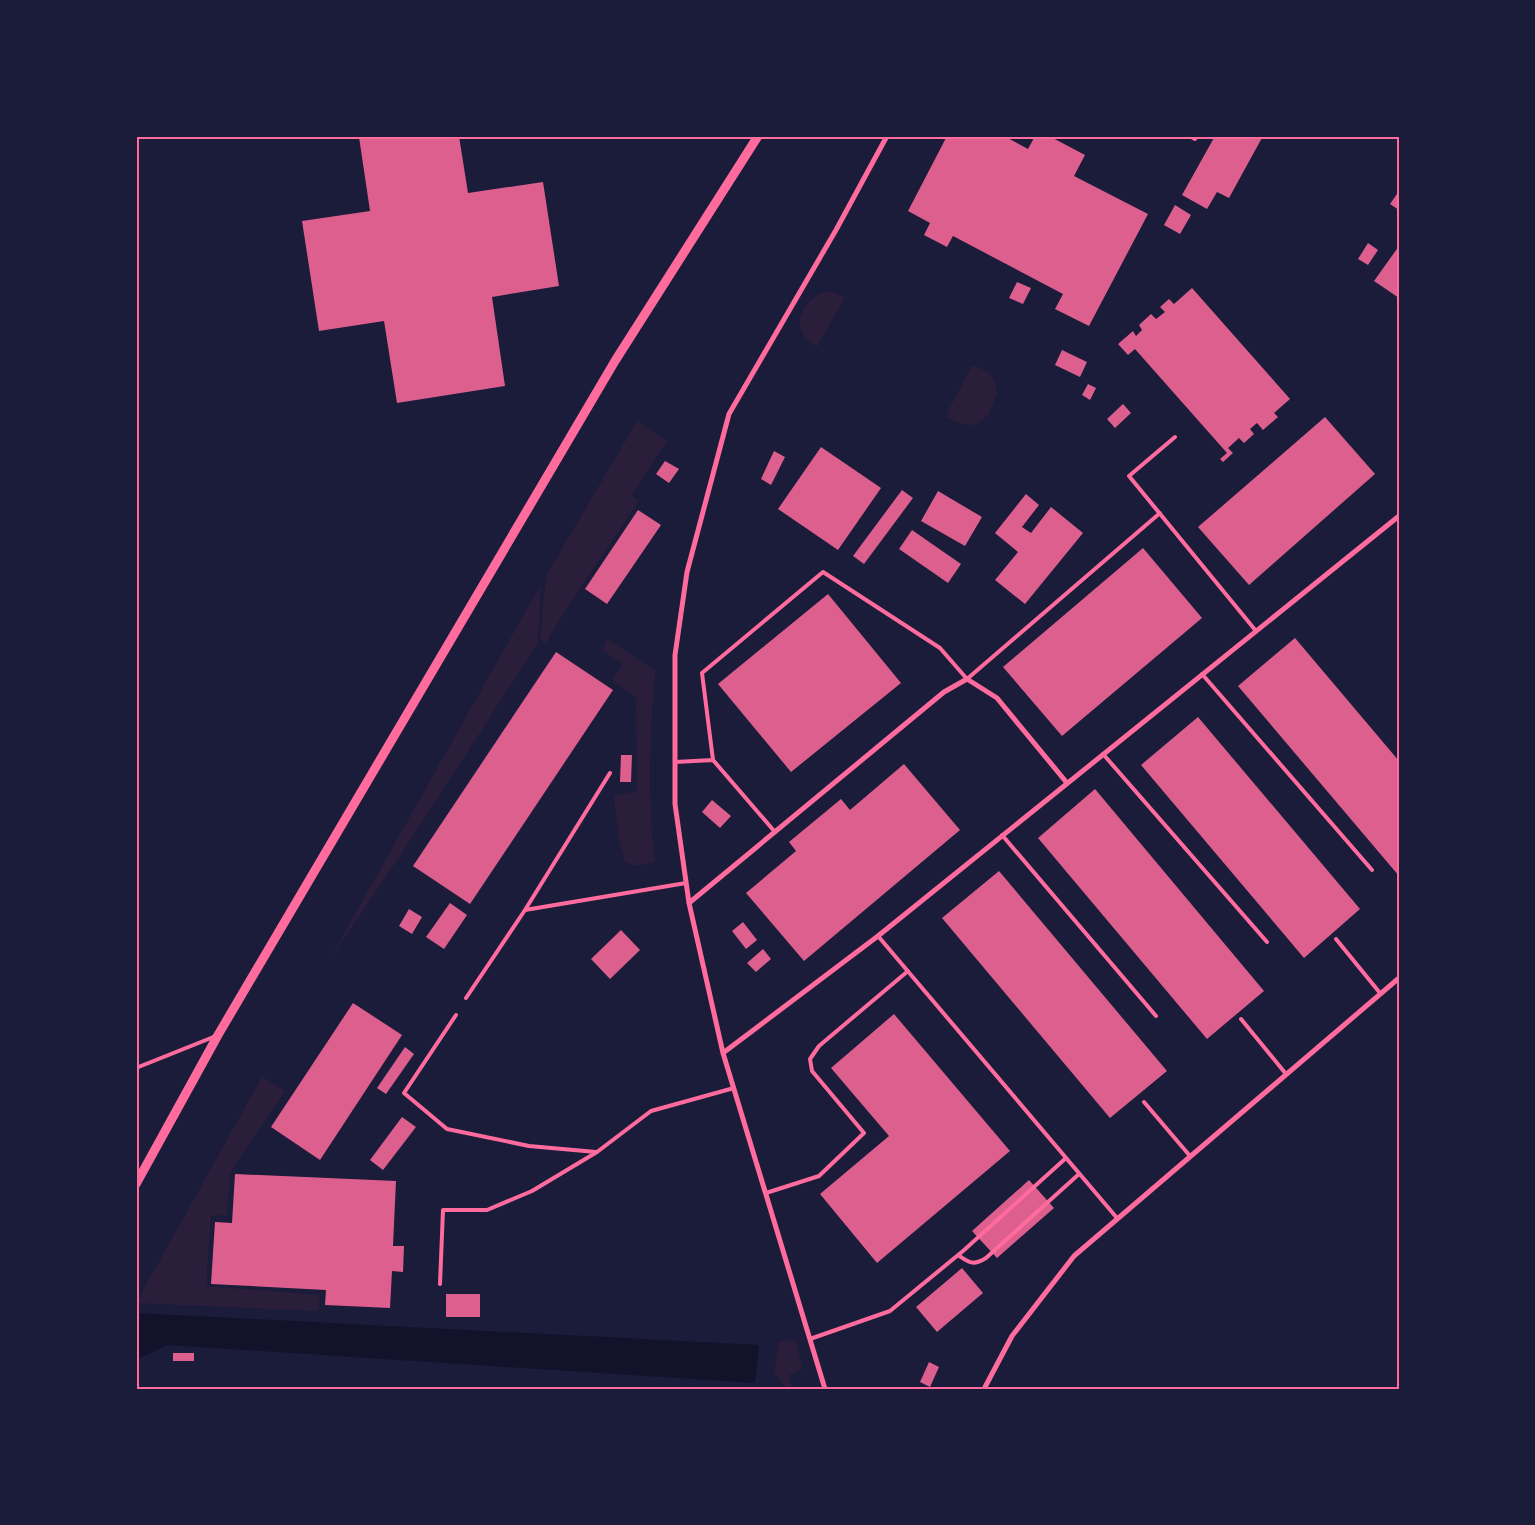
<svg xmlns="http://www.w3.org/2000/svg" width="1535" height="1525" font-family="'Archivo Narrow',sans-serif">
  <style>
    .green { fill: #2a1e3b }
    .water { fill: #12122b }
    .building { fill: #dd5f8e }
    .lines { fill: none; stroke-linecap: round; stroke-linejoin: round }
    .service { stroke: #ff6b9d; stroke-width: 4 }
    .minor { stroke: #ff6b9d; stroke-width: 5 }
    .tertiary { stroke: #ff6b9d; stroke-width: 9 }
    .neatline { fill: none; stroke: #ff6b9d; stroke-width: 2 }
  </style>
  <rect width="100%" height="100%" fill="#1b1b3a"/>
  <path class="green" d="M831,292L845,297L817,347C810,342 804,339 801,330C796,317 808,300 819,294C823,292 827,292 831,292Z
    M976,366L988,372L995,381L997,394L988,415L976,425L961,424L947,417L948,411L971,367Z
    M637,421L667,441L631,496L639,501L579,590L545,643L540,640L546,576Z
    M541,584L538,643L400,856L328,962Z
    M607,639L655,670C650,734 647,798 655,862L637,866L625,862L619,840L614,796L637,791L636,698L612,680L623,664L602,650Z
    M262,1077L285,1091L230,1172L227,1215L211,1216L206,1286L320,1295L318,1311L136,1303Z
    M796,1340L802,1369L788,1376L792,1389H787L774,1373L779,1341Z"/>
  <path class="water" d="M136,1313L759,1345L755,1383L168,1345L140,1358L136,1355Z"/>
  <path class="building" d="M459,136L468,193L543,182L559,286L492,297L505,386L397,403L384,321L319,331L302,221L370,211L359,137Z
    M947,136H1004L1028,149L1035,136H1049L1085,155L1074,176L1148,214L1089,326L1055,309L1063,294L953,236L947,247L924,235L930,223L908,211Z
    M1215,136H1263L1229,198L1217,192L1207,209L1182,195Z
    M1399,191V210L1390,204Z
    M1175,205L1191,215L1180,234L1164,225Z
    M1368,243L1378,250L1368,265L1358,259Z
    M1399,246V298L1374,281Z
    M1017,282L1031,288L1023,304L1009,298Z
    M1192,288L1290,399L1274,413L1278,417L1263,430L1257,423L1250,429L1254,434L1244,443L1239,438L1228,448L1233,453L1223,462L1220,459L1227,453L1135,349L1128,355L1118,344L1133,331L1136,336L1142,330L1139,325L1151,314L1156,319L1165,312L1160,307L1169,299L1174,304Z
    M1062,350L1087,362L1080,377L1055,365Z
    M1088,384L1096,388L1090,400L1082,395Z
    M1123,404L1131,413L1115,428L1107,419Z
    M1325,417L1375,474L1249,585L1198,527Z
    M821,447L881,488L838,550L778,509Z
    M774,451L785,457L771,485L761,479Z
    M665,461L679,469L669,483L656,474Z
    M902,490L913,498L864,564L853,556Z
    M938,491L982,517L965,546L921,521Z
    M1026,494L1039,505L1022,527L1031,533L1051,507L1083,533L1025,604L995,580L1018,552L995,533Z
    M638,510L661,525L607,604L585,589Z
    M912,530L961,564L948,583L899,549Z
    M1143,548L1202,618L1062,736L1003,667Z
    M828,594L901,683L791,772L718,684Z
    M1295,638L1399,761V876L1238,686Z
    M556,652L613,690L470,904L413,866Z
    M1198,717L1360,909L1304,958L1141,765Z
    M621,755H632L631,782H620Z
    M904,764L960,830L804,961L746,893L796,851L789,842L841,799L850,810Z
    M1095,789L1264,991L1207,1039L1038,838Z
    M712,800L731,816L720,828L702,812Z
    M999,871L1167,1071L1110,1118L942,918Z
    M450,903L467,915L444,949L426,937Z
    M409,909L422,917L412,934L399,926Z
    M743,922L757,940L746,949L732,931Z
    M621,930L640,950L610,979L591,959Z
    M763,949L771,959L756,972L747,963Z
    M353,1003L402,1035L320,1160L271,1127Z
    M894,1014L1010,1151L877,1263L820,1194L889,1136L831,1068Z
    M405,1047L414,1054L386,1094L377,1088Z
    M402,1117L416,1127L383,1170L370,1160Z
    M235,1174L396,1181L393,1246H404L403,1272L392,1271L390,1308L325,1305L326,1290L211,1284L215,1222L232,1223Z
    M1029,1180L1054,1208L997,1258L972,1231Z
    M962,1268L983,1293L937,1332L916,1307Z
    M446,1294H480V1317H446Z
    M173,1353H194V1361H173Z
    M929,1362L939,1367L930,1387L920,1382Z"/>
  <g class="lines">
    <path class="service" d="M1190,136L1195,139
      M1175,437L1129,476L1256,631
      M1202,674L1372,870
      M1103,754L1267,942
      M675,762L713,760
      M775,832L713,760L702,673L823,572L940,648L967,679L1160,513
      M1002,835L1156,1016
      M525,910L610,773
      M878,936L1117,1218
      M1336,939L1380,993
      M466,998L525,910L686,883
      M456,1015L404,1093L447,1129L529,1146L596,1152
      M1241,1019L1286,1074
      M136,1068L216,1036
      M1144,1102L1190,1156
      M766,1193L819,1176L864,1133L812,1071L810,1059L819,1046L908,971
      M958,1255C970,1263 973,1266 986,1258L1079,1174
      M440,1284L443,1210H487L532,1191L597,1152L651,1111L734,1088
      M810,1339L890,1311L963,1251L1066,1158"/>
    <path class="minor" d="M689,903L944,692L967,679L997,698L1067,783
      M723,1053L878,936L1399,516
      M825,1389L723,1053L689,903L675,804V655L687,572L729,414L836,230L887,136
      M984,1389L1012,1336L1074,1256L1399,978"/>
    <path class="tertiary" d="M136,1184L218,1035L615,361L758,136"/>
  </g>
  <rect width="1535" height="1525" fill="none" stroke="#1b1b3a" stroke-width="275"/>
  <rect x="138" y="138" width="1260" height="1250" class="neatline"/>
</svg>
